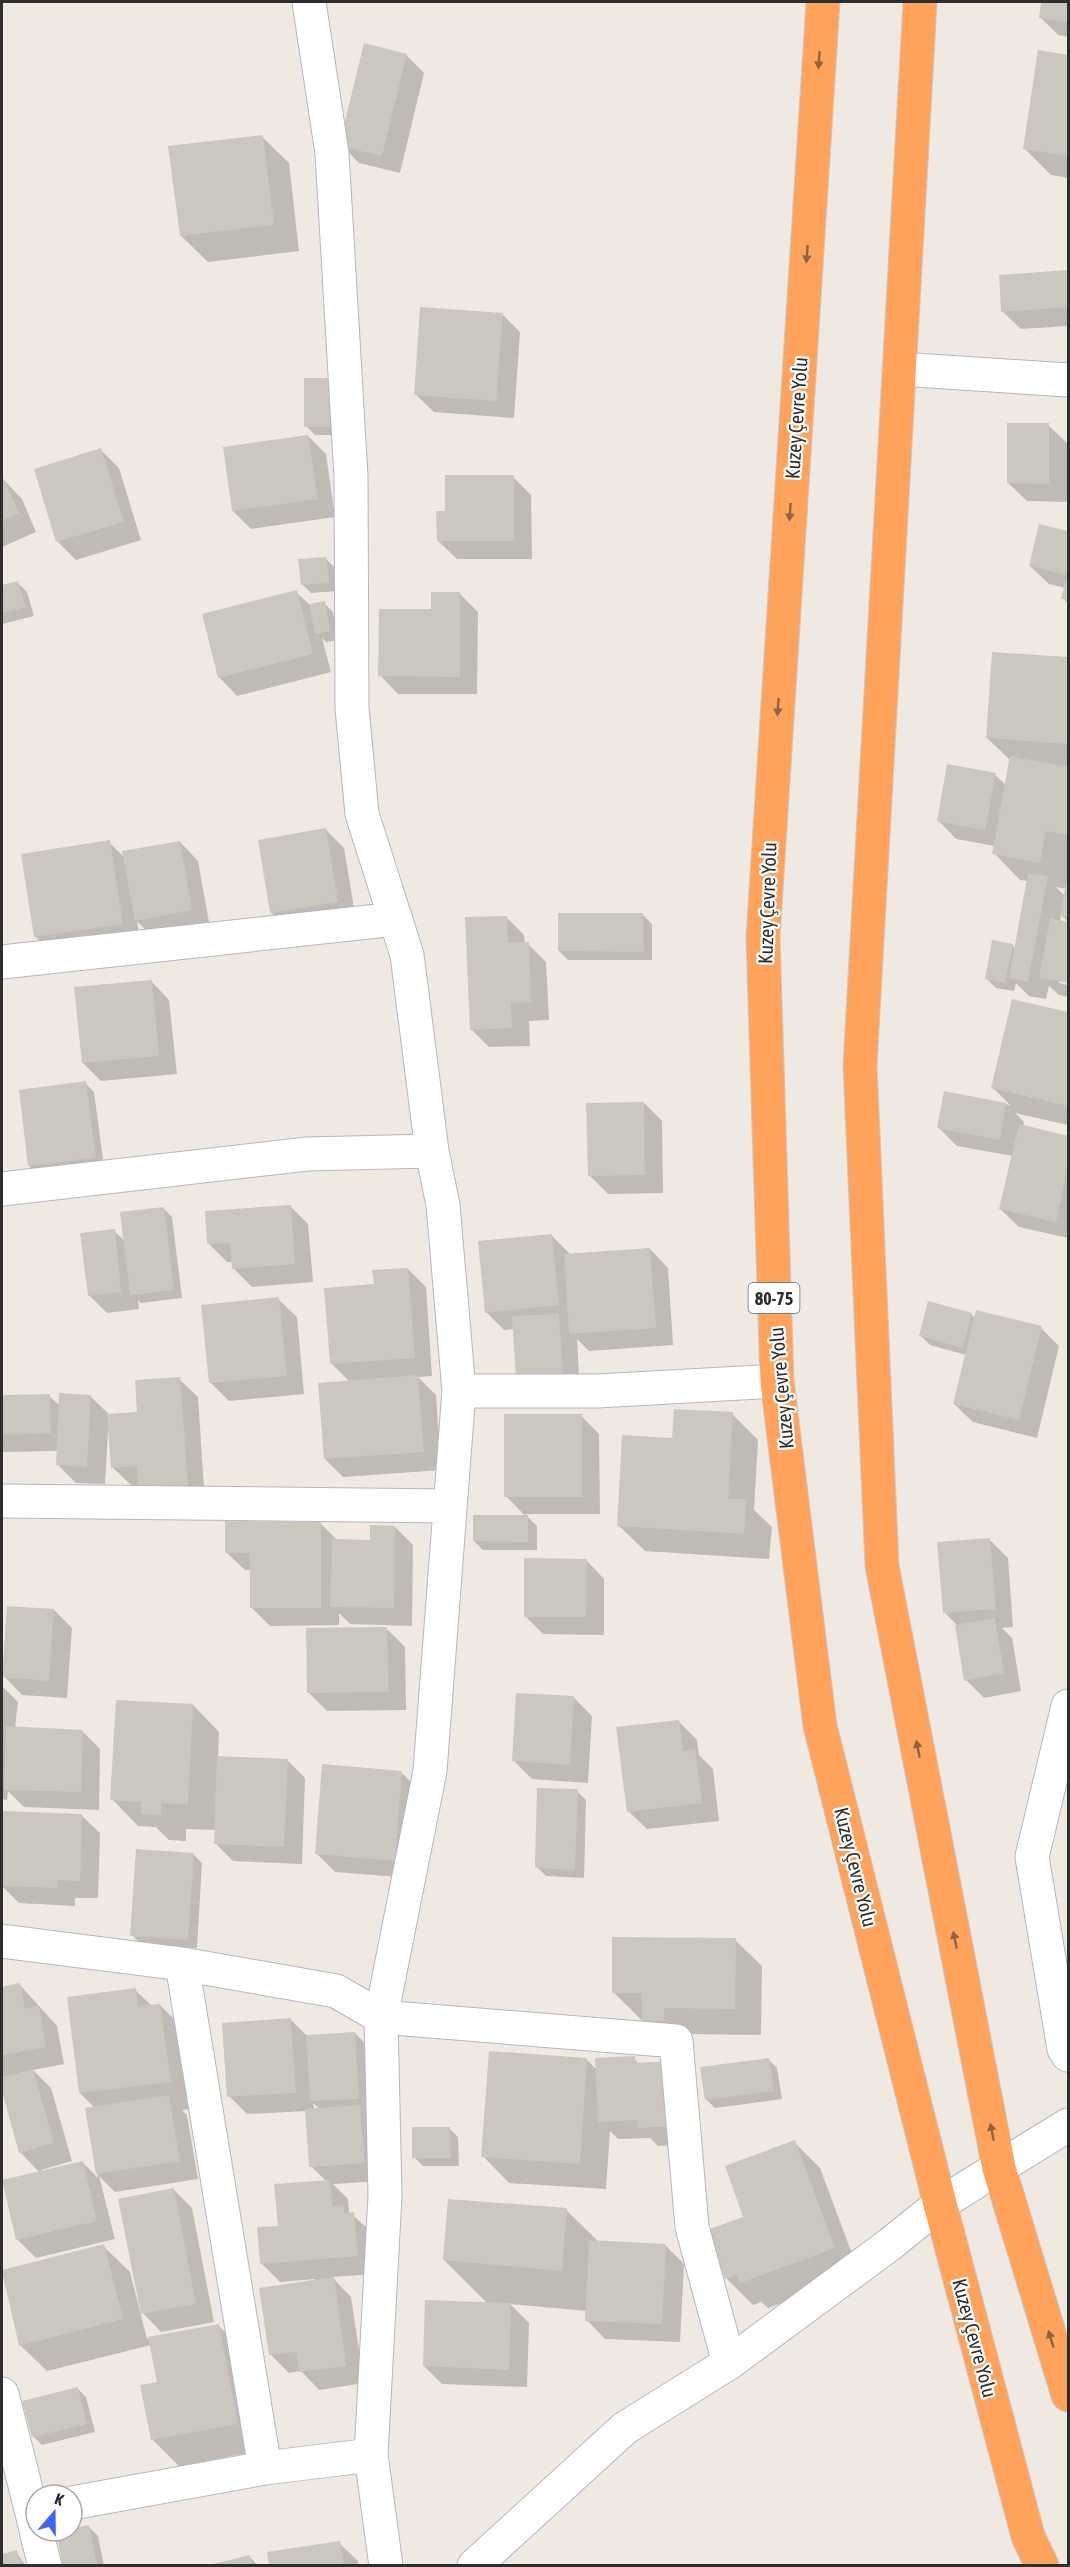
<svg xmlns="http://www.w3.org/2000/svg" width="1070" height="2567" font-family="'Asap Condensed',sans-serif">
  <style>
    .shadow { fill: #0003; fill-rule: evenodd }
    .building { fill: #cbc7bf }
    .lines { fill: none; stroke-linecap: round; stroke-linejoin: round }
    .street-casing { stroke: #b4b7c1; stroke-width: 35 }
    .secondary-casing { stroke: #b4b7c1; stroke-width: 35 }
    .highway-casing { stroke: #c9c9c9; stroke-width: 35 }
    .street { stroke: #fff; stroke-width: 33 }
    .secondary { stroke: #fff; stroke-width: 33 }
    .highway { stroke: #ffa35c; stroke-width: 33 }
    .oneway { fill: #8c6343 }
    .labels { text-anchor: middle; dominant-baseline: central; stroke-width: 4.5; stroke-linejoin: round; paint-order: stroke }
    .shield { fill: #fff; stroke: #6d6d6d; stroke-width: 1.5 }
    .shield-label { font-size: 18px; font-weight: bold; fill: #2e2e2e }
    .street-label { font-size: 20px; fill: #2e2e2e; stroke: #fff }
  </style>
  <rect width="100%" height="100%" fill="#efe9e1"/>
  <path class="shadow" d="M1042,2H1068V37L1058,35L1040,17Z
    M1039,52L1068,56V178L1051,175L1025,149Z
    M406,55L424,73L400,173L359,163L341,145Z
    M262,137L289,163L299,251L208,262L181,236Z
    M1068,272V326L1021,329L1002,311L1000,276Z
    M502,314L520,332L514,418L434,412L415,394Z
    M306,379L344,435H315L306,426Z
    M1048,425L1067,443V502L1027,501L1008,483Z
    M308,436L326,454L335,517L251,529L233,511Z
    M101,450L119,468L141,540L76,560L58,542L36,470Z
    M513,477L531,495L532,559H457L438,541L447,513Z
    M4,480L22,499L36,532L2,547V481Z
    M1040,526L1068,533V604L1063,598L1065,588L1049,584L1030,566Z
    M326,559L335,568L337,591L311,593L302,584Z
    M18,583L27,592L34,616L2,624V587Z
    M296,592L310,605L324,603L333,612L338,640L326,642L322,638L331,672L237,696L219,677Z
    M460,594L478,612L477,694H398L380,675L433,611Z
    M994,653L1068,659V922L1061,915L1060,922L1068,923V982L1059,980V983L1068,985V997L1059,995L1049,986L1046,999L1029,996L1016,983L1014,991L996,988L987,979L1012,945L1016,949L1028,881L1020,880L994,853L995,846L956,839L938,820L995,775L1006,785L1011,761L987,738ZM1056,887L1067,889L1065,896Z
    M326,830L344,848L356,920L290,931L271,912Z
    M109,842L125,858L180,842L198,861L210,928L154,938L137,921L140,942L53,954L35,936Z
    M643,915L652,924V960H568L559,951Z
    M506,917L524,935L525,944H528L546,962L549,1020L529,1021L530,1046L489,1047L471,1029Z
    M151,981L169,1000L177,1074L101,1081L83,1063Z
    M1013,1000L1068,1013V1125L1015,1113L1024,1122L1023,1127L1068,1137V1238L1019,1227L1000,1209L1013,1156L957,1146L939,1128L945,1093L1010,1105L993,1088Z
    M85,1083L94,1092L104,1167L38,1175L29,1166Z
    M644,1103L662,1121L663,1193L608,1194L589,1175Z
    M290,1206L308,1224L313,1282L252,1287L233,1268V1262H227L209,1244Z
    M163,1208L172,1217L182,1298L141,1303L138,1300L139,1309L107,1313L89,1295L114,1231L126,1242Z
    M552,1236L570,1254L650,1249L668,1268L673,1345L589,1351L577,1339L580,1393L514,1329L504,1330L486,1312Z
    M408,1269L426,1287L432,1376L418,1377L436,1395L441,1470L343,1477L325,1459L350,1382L331,1363L375,1285Z
    M278,1299L297,1317L304,1394L229,1401L210,1382Z
    M971,1314L975,1318L1041,1328L1059,1346L1037,1438L973,1422L954,1404L966,1355L930,1345L921,1336Z
    M179,1379L198,1397L205,1503L139,1485H131L112,1467L110,1431H108L105,1484L76,1483L57,1464L58,1451L2,1452V1397L49,1396L60,1406L90,1396L110,1415L139,1413Z
    M732,1414L758,1440L754,1510L772,1527L769,1559L645,1551L618,1525L673,1440Z
    M581,1416L599,1434L600,1514H525L537,1526V1550H483L474,1541L526,1517L506,1496Z
    M320,1523L338,1541L371,1542L395,1527L413,1545L412,1626L350,1624L339,1613V1625L270,1626L251,1607V1570H245L226,1552Z
    M990,1540L1008,1558L1013,1627L1002,1628L1012,1638L1021,1691L984,1698L966,1680L957,1625L944,1612Z
    M586,1560L604,1579V1635L543,1634L525,1616Z
    M54,1610L72,1628L67,1698L22,1695L4,1676Z
    M387,1629L405,1647L406,1710L327,1711L308,1692Z
    M2,1686L18,1702L15,1728L82,1731L100,1749L99,1810L24,1807L8,1791L7,1800L2,1799Z
    M574,1698L592,1716L588,1783L532,1779L514,1761Z
    M193,1705L219,1732L218,1758L287,1760L305,1778L302,1864L233,1861L215,1843L216,1830L186,1829V1841L169,1840L156,1827L138,1826L112,1799Z
    M679,1722L697,1740L699,1755L713,1769L719,1821L647,1829L628,1811Z
    M401,1772L419,1791L412,1878L335,1872L317,1854Z
    M577,1791L586,1800L584,1878L546,1876L537,1867Z
    M3,1812L81,1815L100,1833L98,1898H75V1906L19,1903L2,1886Z
    M193,1854L202,1863L197,1948L141,1944L132,1935Z
    M735,1940L762,1966L761,2035L690,2034L669,2047L613,1992Z
    M20,1985L57,2026L64,2064L33,2070L51,2088L72,2161L41,2170L42,2172L82,2162L98,2178L87,2109L95,2108L80,2093L135,1990L152,2006L160,2005L186,2031L196,2108L182,2110L187,2115L198,2179L115,2192L99,2176L115,2239L36,2258L17,2239L40,2173L20,2152L2,2086V1988Z
    M291,2020L307,2036L355,2033L373,2052L382,2181L333,2184L348,2199L349,2212L372,2232L375,2274L332,2277L351,2297L364,2383L319,2390L301,2371L289,2373L271,2355L315,2279L280,2282L261,2263L279,2227L326,2181L311,2166L307,2111L247,2114L229,2096ZM313,2103L320,2109H314Z
    M634,2058L692,2144L658,2146L650,2138L618,2139L610,2131L606,2189L509,2183L483,2156L587,2060L597,2070Z
    M768,2059L777,2068L782,2099L715,2108L706,2099Z
    M449,2128L458,2137L459,2166H423L414,2157Z
    M794,2142L820,2168L860,2275L768,2308L761,2302L753,2305L727,2279L709,2231L745,2217Z
    M173,2189L192,2208L214,2322L161,2332L140,2310Z
    M566,2210L599,2242L666,2246L684,2264L680,2342L605,2339L587,2320V2311L510,2304L529,2323L527,2387L442,2384L424,2366L488,2304L444,2260Z
    M103,2246L130,2272L147,2339L218,2325L244,2352L263,2450L179,2466L152,2439L158,2383L151,2345L47,2371L20,2345L2,2272Z
    M77,2388L86,2397L95,2432L42,2445L33,2436Z
    M89,2527L98,2536L104,2566H65Z
    M339,2543L358,2561V2566H270Z
    M16,2552L26,2566H2V2556Z
    M250,2557L258,2566H211Z"/>
  <path class="building" d="M1041,2H1068V22L1039,18Z
    M364,43L407,54L382,156L339,146Z
    M1038,50L1068,55V156L1023,149Z
    M263,135L274,225L180,236L168,146Z
    M1068,270V307L1001,312L999,275Z
    M420,307L503,313L496,401L414,395Z
    M304,378H335L336,427H304Z
    M1007,423H1049V484L1007,483Z
    M308,435L318,499L232,511L223,447Z
    M101,448L124,522L56,542L34,469Z
    M445,475H514V541H437L436,511H445Z
    M4,479L19,513L2,521V480Z
    M1039,524L1068,531V600L1061,599L1067,575L1029,566Z
    M326,557L329,583L301,585L298,559Z
    M18,581L26,607L2,613V585Z
    M297,590L313,654L218,678L202,614Z
    M431,592H460V677L378,676L379,609H431Z
    M325,601L330,631L315,634L309,604Z
    M992,652L1068,657V744L986,738Z
    M1010,756L1068,767V835L1046,831L1040,863L992,854Z
    M947,764L996,773L985,830L937,821Z
    M326,828L338,902L270,913L258,840Z
    M110,840L123,924L34,937L21,854Z
    M180,841L192,910L135,921L122,851Z
    M1028,873L1048,876L1028,982L1009,978Z
    M1066,882L1068,883V918L1060,916Z
    M558,913H643L644,952L558,951Z
    M507,916L508,943L529,942L531,1002L511,1003L512,1028L470,1030L465,917Z
    M1050,918L1068,922V983L1039,978Z
    M992,940L1013,944L1005,983L985,979Z
    M152,980L159,1056L82,1063L74,987Z
    M1012,999L1068,1012V1106L991,1088Z
    M86,1081L96,1158L28,1166L19,1090Z
    M944,1091L1006,1103L1000,1140L937,1128Z
    M644,1102L645,1175L588,1176L586,1103Z
    M1019,1124L1068,1136V1166L1056,1222L999,1209Z
    M291,1205L295,1264L232,1269L230,1243L207,1244L205,1211Z
    M164,1207L174,1290L130,1295L120,1212Z
    M115,1229L121,1292L88,1296L80,1233Z
    M552,1234L559,1305L485,1313L478,1241Z
    M650,1248L656,1328L569,1334L564,1254Z
    M408,1268L415,1358L330,1364L324,1288L374,1284L372,1270Z
    M279,1297L287,1376L209,1383L201,1305Z
    M928,1301L972,1313L963,1348L919,1336Z
    M976,1310L1042,1326L1019,1420L953,1404Z
    M559,1314L563,1375L516,1378L512,1316Z
    M418,1375L424,1452L324,1459L318,1383Z
    M180,1377L188,1485L138,1489L137,1466L111,1468L107,1414L137,1412L135,1380Z
    M59,1393L91,1395L87,1467L56,1465Z
    M50,1394L51,1433L2,1435V1395Z
    M674,1409L733,1412L728,1499H746L744,1534L617,1526L622,1435L672,1438Z
    M504,1414H582V1497H504Z
    M473,1515H528V1542L473,1541Z
    M225,1521L321,1522V1608H250V1553H225Z
    M370,1525L395,1526L394,1608L330,1607L332,1539L370,1540Z
    M990,1538L996,1609L943,1613L937,1542Z
    M524,1558L587,1559L586,1617H524Z
    M7,1606L54,1609L49,1681L2,1677Z
    M995,1618L1004,1673L964,1681L955,1625Z
    M387,1627L389,1692L307,1693L306,1628Z
    M516,1693L574,1696L570,1765L512,1761Z
    M116,1700L193,1704L188,1805L161,1803V1815L141,1814V1802L110,1800Z
    M679,1720L683,1751L695,1749L702,1803L627,1812L616,1727Z
    M6,1726L83,1730L81,1792L4,1790Z
    M217,1756L288,1759L284,1847L214,1844Z
    M322,1764L402,1771L395,1861L315,1854Z
    M537,1788L578,1789L575,1870L535,1868Z
    M2,1811L82,1814L80,1881L57,1880V1888L2,1886Z
    M136,1849L194,1853L188,1940L130,1936Z
    M612,1937L736,1938L735,2009L664,2008V2021H642V1993H612Z
    M20,1983L25,2009L39,2006L46,2047L2,2055V1987Z
    M136,1988L138,2006L160,2004L171,2082L79,2093L67,1997Z
    M291,2018L296,2093L227,2097L222,2023Z
    M355,2032L359,2099L310,2101L306,2035Z
    M489,2051L587,2058L580,2164L481,2157Z
    M635,2056V2063L670,2061L674,2126L638,2128L637,2120L598,2122L595,2058Z
    M769,2058L774,2091L705,2100L700,2067Z
    M33,2069L54,2143L19,2153L2,2091V2077Z
    M169,2095L180,2161L96,2174L85,2108Z
    M360,2105L365,2163L309,2167L305,2109Z
    M412,2127H450L451,2158H412Z
    M795,2140L835,2248L740,2283L737,2275L725,2279L707,2230L743,2217L725,2166Z
    M83,2161L97,2221L16,2240L2,2180Z
    M330,2180L332,2206L344,2205V2213L354,2212L358,2256L260,2264L257,2227L278,2226L274,2184Z
    M174,2188L196,2304L141,2314L118,2199Z
    M448,2199L567,2208L562,2271L443,2260Z
    M589,2240L666,2244L662,2324L585,2321Z
    M104,2244L123,2319L19,2346L2,2270Z
    M334,2277L346,2366L299,2372L296,2352L269,2355L259,2288Z
    M425,2300L511,2303L509,2370L423,2366Z
    M219,2324L238,2424L151,2440L140,2385L157,2382L148,2337Z
    M78,2387L87,2424L32,2437L22,2401Z
    M89,2525L97,2566H63L56,2532Z
    M340,2541L344,2566H269L267,2552Z
    M17,2550L21,2566H2V2554Z
    M250,2555L252,2566H209V2565Z"/>
  <g class="lines">
    <defs>
      <path id="street" d="M309,2L332,153L351,476L352,708L362,814L407,955L432,1151L443,1205L459,1391L430,1771L381,2017L385,2196L371,2455L386,2566
        M899,369L1068,380
        M2,962L396,919
        M2,1189L307,1154L432,1151
        M459,1391H597L777,1381
        M2,1501L448,1506
        M1068,1706L1032,1857L1064,2049L1068,2055
        M2,1941L182,1964L336,1991L381,2017L676,2041L692,2227L729,2363
        M182,1964L265,2468
        M2,2394L36,2529
        M72,2503L265,2468L371,2455
        M36,2531L45,2566"/>
      <path id="secondary" d="M474,2566L625,2428L729,2363L889,2245L940,2204L1068,2125"/>
      <path id="highway" d="M823,2L763,937L777,1381L820,1726L940,2204L1028,2536L1042,2566
        M920,2L860,1065L882,1566L999,2168L1068,2395"/>
    </defs>
    <use href="#street" class="street-casing"/>
    <use href="#secondary" class="secondary-casing"/>
    <use href="#highway" class="highway-casing"/>
    <use href="#street" class="street"/>
    <use href="#secondary" class="secondary"/>
    <use href="#highway" class="highway"/>
  </g>
  <defs><path id="oneway-solid" d="M-6-.8H1V-3.2L6.5 0L1 3.2V.8H-6Z" transform="scale(1.5)"/></defs>
  <g class="oneway">
    <use href="#oneway-solid" transform="translate(819 60) rotate(94)"/>
    <use href="#oneway-solid" transform="translate(807 254) rotate(94)"/>
    <use href="#oneway-solid" transform="translate(790 512) rotate(94)"/>
    <use href="#oneway-solid" transform="translate(778 707) rotate(94)"/>
    <use href="#oneway-solid" transform="translate(918 1749) rotate(-101)"/>
    <use href="#oneway-solid" transform="translate(955 1940) rotate(-101)"/>
    <use href="#oneway-solid" transform="translate(992 2132) rotate(-101)"/>
    <use href="#oneway-solid" transform="translate(1051 2339) rotate(-107)"/>
  </g>
  <g class="labels">
    <rect class="shield" x="748.5" y="1283" width="51" height="30" rx="4.5"/>
    <g class="shield-label">
      <text x="774" y="1298">80-75</text>
    </g>
    <g class="street-label">
      <text transform="translate(796 418) rotate(-86)">Kuzey Çevre Yolu</text>
      <text transform="translate(767 903) rotate(-88)">Kuzey Çevre Yolu</text>
      <text transform="translate(781 1388) rotate(-95)">Kuzey Çevre Yolu</text>
      <text transform="translate(856 1867) rotate(76)">Kuzey Çevre Yolu</text>
      <text transform="translate(975 2338) rotate(75)">Kuzey Çevre Yolu</text>
    </g>
  </g>
  <rect width="1070" height="2567" fill="none" stroke="#2e2e2e" stroke-width="6"/>
  <g transform="translate(54 2513) rotate(20)"><circle r="28" fill="#ffffff" stroke="#ababab" stroke-width="1.5"/>
  <path d="M0-4.5L10 22L0 15L-10 22Z" fill="#4264fb"/>
  <text y="-9" font-size="16" font-weight="bold" text-anchor="middle" fill="#2e2e2e">K</text>
  </g>
</svg>
